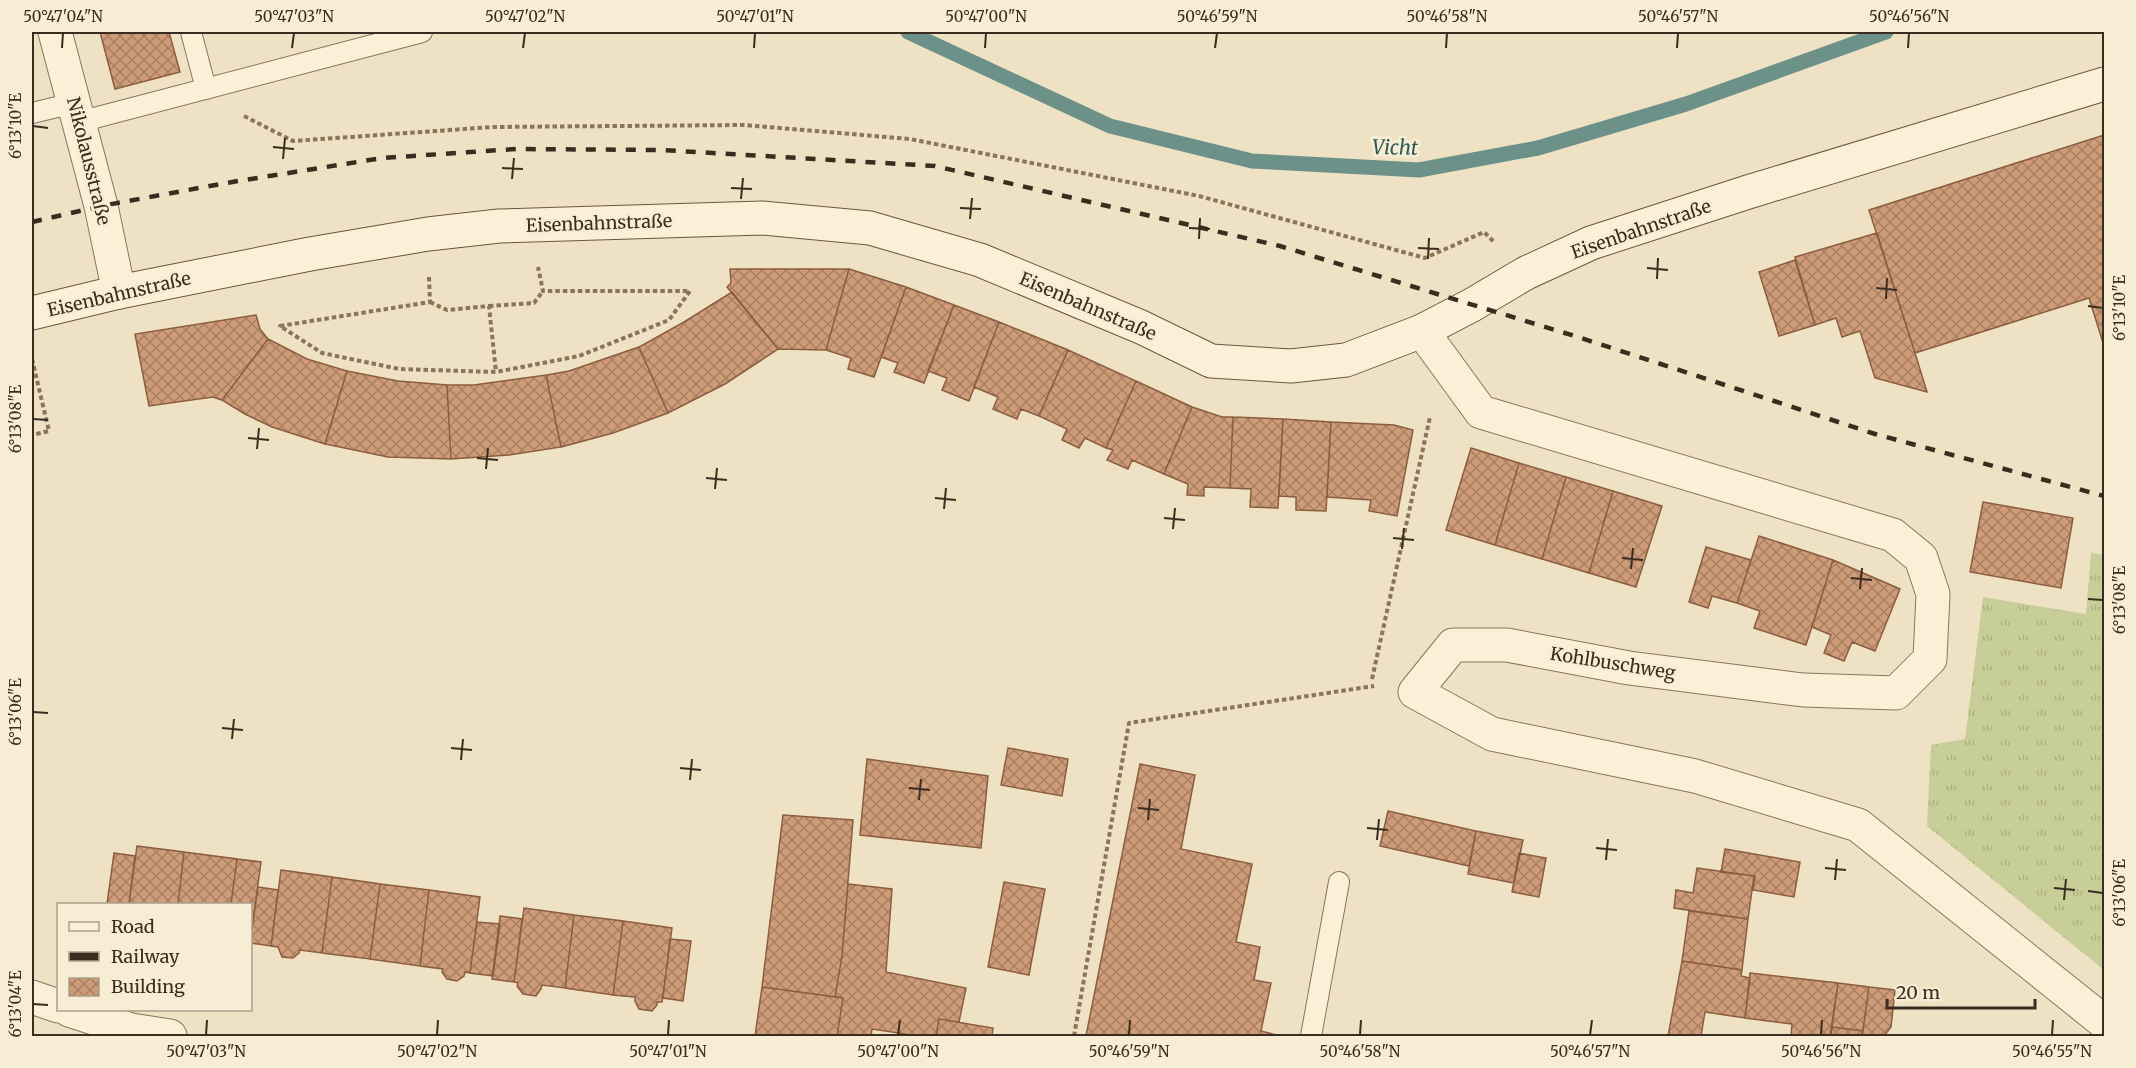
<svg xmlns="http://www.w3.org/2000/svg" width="2136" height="1068" font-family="Merriweather,serif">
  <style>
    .grass { fill: url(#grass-tufts) }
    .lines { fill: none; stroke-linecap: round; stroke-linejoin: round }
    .stream { stroke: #6c9188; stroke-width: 15 }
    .building { fill: url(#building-cross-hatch); stroke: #8b5d3f; stroke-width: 1.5 }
    .service-casing { stroke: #8b745a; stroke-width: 22 }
    .minor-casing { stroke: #8b745a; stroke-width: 35 }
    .secondary-casing { stroke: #6d553d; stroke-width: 35 }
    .path { stroke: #8b745a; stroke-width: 4; stroke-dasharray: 4.5 3; stroke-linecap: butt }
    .service { stroke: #faf0d7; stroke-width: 20 }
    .minor { stroke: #faf0d7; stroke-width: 33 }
    .secondary { stroke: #faf0d7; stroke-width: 33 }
    .rail { stroke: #3a2c1e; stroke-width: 4.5; stroke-dasharray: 10 10; stroke-linecap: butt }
    .ticks { fill: none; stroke: #3a2c1e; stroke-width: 2 }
    .labels { text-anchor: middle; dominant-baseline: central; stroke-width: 6; stroke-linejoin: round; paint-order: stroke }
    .street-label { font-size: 18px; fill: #3a2c1e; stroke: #f7edd4 }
    .water-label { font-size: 20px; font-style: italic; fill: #2d5a57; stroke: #f7edd4 }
    .neatline { fill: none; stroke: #3a2c1e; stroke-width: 2 }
    .ticks-label { font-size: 15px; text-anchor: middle; fill: #3a2c1e }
  </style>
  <defs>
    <pattern id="grass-tufts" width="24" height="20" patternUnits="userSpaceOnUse" patternTransform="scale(1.5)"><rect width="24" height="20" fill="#c8ce97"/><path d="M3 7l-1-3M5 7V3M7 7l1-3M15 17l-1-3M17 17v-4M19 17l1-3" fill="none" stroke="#adb182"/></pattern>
    <pattern id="building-cross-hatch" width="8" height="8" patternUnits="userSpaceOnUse" patternTransform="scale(1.5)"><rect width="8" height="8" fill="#cf9c79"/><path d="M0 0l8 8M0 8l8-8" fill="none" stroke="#a97f63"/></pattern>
  </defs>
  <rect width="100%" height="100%" fill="#efe2c4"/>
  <path class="grass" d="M2091,553L2104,555V970L1927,826L1931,745L1965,739L1983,597L2086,614Z"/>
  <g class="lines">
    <path class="stream" d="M908,32L1110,126L1252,161L1419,170L1538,148L1686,104L1886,32"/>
  </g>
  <path class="building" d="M100,32H169L180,72L115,89Z
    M2104,135V346L2089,298L1915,353L1869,210Z
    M1877,233L1915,353L1927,392L1875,378L1860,331L1842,337L1836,318L1815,325L1795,257Z
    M1795,260L1815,325L1779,336L1759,272Z
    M730,269H849L826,350L778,349L727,287L731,283Z
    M849,269L906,287L874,377L848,369L851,358L826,350Z
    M906,287L954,305L924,383L894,372L898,363L881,357Z
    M732,292L778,349L725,384L668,413L639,347L684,322Z
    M954,305L999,322L969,401L942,390L947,378L928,371Z
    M256,315L260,329L268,339L222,400L213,397L149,406L135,334Z
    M999,322L1068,350L1039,416L1021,409L1017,419L993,409L998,397L974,387Z
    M268,339L307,359L347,371L325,444L272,427L245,414L222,400Z
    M639,347L668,413L613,433L561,447L546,375L569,371Z
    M1068,350L1136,381L1106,448L1085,438L1079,448L1062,440L1067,429L1039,416Z
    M347,371L398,381L447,385L451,459L388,457L325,444Z
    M546,375L561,447L509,455L451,459L447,385H474Z
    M1136,381L1192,407L1164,474L1132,460L1128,469L1107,460L1113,450L1106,448Z
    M1192,407L1222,417H1233L1230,488L1204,487V496L1187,495L1188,484L1164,474Z
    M1233,417L1283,419L1278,508L1250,507L1251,489L1230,488Z
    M1283,419L1331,422L1326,511L1296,510V497L1279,496Z
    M1331,422L1394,425L1413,430L1397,516L1369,511L1371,500L1327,497Z
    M1471,448L1519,463L1495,545L1446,530Z
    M1519,463L1566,477L1542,559L1495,545Z
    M1566,477L1613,491L1589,573L1542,559Z
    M1613,491L1662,506L1636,587L1589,573Z
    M1983,502L2073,518L2061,588L1970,572Z
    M1759,536L1833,560L1806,645L1754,628L1760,611L1737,603Z
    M1706,547L1751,560L1737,603L1712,596L1708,608L1689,602Z
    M1833,560L1900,589L1875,651L1852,642L1844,661L1824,653L1831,635L1812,627Z
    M1008,748L1068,759L1062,796L1001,785Z
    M867,759L988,776L981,848L860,835Z
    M1140,764L1195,775L1181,849L1252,864L1236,942L1260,947L1254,980L1271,983L1261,1031L1280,1036H1086Z
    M1388,811L1476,831L1469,866L1380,846Z
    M783,815L853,820L842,956L835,997L762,987Z
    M1476,831L1523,840L1514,883L1468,874Z
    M137,846L184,852L178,904H129Z
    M1725,849L1800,862L1794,897L1753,890L1755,876L1721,872Z
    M184,852L237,859L231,904H178Z
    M114,853L135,856L129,904H107Z
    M1519,853L1546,858L1539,897L1512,892Z
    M237,859L261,862L252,929H250V904H231Z
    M1697,868L1754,876L1748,919L1674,908L1676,890L1693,893Z
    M281,870L332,877L322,953L300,950L299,953L293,958L282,957L278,947L271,946Z
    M332,877L380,884L370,959L322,953Z
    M1004,882L1045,889L1029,975L988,967Z
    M380,884L429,890L420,966L370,959Z
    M848,884L892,889L886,972L966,988L959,1022L939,1019L936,1036H918L872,1029L871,1036H837L843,998L835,997L842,956Z
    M258,887L278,890L271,946L250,943Z
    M429,890L480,897L470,973L465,972L464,976L457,981L447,979L442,972L443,969L420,966Z
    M524,908L574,915L565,988L542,985L541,989L536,996L523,994L517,986L518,983L514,982Z
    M1689,911L1748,919L1742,970L1682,961Z
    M574,915L623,921L613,995L565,988Z
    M500,916L522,919L514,982L492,979Z
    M623,921L672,928L662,1002H657V1005L652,1011L639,1009L635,1001V997L613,995Z
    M477,922L500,924L493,976L470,973Z
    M670,939L691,941L683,1001L663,998Z
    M1682,961L1742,970L1741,976L1750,978L1745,1018L1705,1012L1701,1036H1668Z
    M1750,973L1838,983L1830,1036H1791L1792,1024L1745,1018Z
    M1838,983L1869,987L1863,1031L1832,1027Z
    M762,987L843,998L837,1036H755Z
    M1869,987L1895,990L1891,1027L1884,1036H1862Z
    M939,1019L993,1028L992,1036H936Z
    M1832,1027L1863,1031L1862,1036H1831Z"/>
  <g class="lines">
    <defs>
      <path id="service" d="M191,32L206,89
        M32,113L74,103
        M79,122L422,32
        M1311,1036L1339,882"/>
      <path id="minor" d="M55,32L101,206L119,292
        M1422,331L1481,412L1893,535L1921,558L1933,594L1930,659L1896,693L1803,690L1629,668L1507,645H1453L1415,692L1492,734L1695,776L1858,825L2104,1022
        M32,997L58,1006
        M69,1010L131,1030L170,1036"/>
      <path id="secondary" d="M32,313L119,292L310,254L428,234L499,226L762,218L870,228L980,260L1141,327L1211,361L1291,366L1346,360L1422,331L1472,305L1526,273L1591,243L1748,192L2104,84"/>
    </defs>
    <use href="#service" class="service-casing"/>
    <use href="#minor" class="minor-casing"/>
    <use href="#secondary" class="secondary-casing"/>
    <path class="path" d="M244,116L293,141L493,127L744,125L910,139L1199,196L1425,258L1484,232L1495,243
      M429,277L430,302L280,326L322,353L399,369L496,372L579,356L669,320L690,291H543L538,267
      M430,302L447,310L489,306L496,372
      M489,306L534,303L543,291
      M32,359L49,431L32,435
      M1372,679L1430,417
      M1074,1036L1129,723L1374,686"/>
    <use href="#service" class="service"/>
    <use href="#minor" class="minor"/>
    <use href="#secondary" class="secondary"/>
    <path class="rail" d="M32,222L101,206L226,183L382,158L516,149L661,150L935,166L1280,246L1578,337L1875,434L2104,496"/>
  </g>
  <path class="ticks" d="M62,48L63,33M292,48L294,33M523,48L525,33M754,48L755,33M985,48L986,33M1215,48L1217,33M1446,48L1447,33M1677,48L1678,33M1908,48L1909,33M33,126L48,128M273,147L294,149M283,159L285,138M502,168L523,169M512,179L514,158M731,188L752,189M741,199L743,178M960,208L981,209M970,219L972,198M1189,228L1210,229M1199,239L1200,218M1418,248L1439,249M1428,259L1429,238M1647,268L1668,270M1657,279L1658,258M1876,288L1897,290M1886,299L1887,278M2088,306L2103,308M33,419L48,420M248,438L269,440M257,449L259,428M477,458L498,460M486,469L488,448M706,478L727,480M715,489L717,468M935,498L956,500M944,509L946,488M1164,518L1185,520M1173,529L1175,508M1393,538L1414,540M1402,549L1404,528M1622,558L1643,560M1631,569L1633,548M1851,578L1872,580M1860,589L1862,568M2088,599L2103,600M33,712L48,713M222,728L243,730M232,739L234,719M451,748L472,750M461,760L463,739M680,768L701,770M690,780L692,759M909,788L930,790M919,800L921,779M1138,808L1159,810M1148,820L1150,799M1367,828L1388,830M1377,840L1379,819M1596,848L1617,850M1606,860L1608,839M1825,868L1846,870M1835,880L1837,859M2054,888L2075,890M2088,891L2103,893M2064,900L2066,879M33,1004L48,1005M206,1035L207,1020M437,1035L438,1020M668,1035L669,1020M898,1035L900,1020M1129,1035L1130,1020M1360,1035L1361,1020M1590,1035L1592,1020M1821,1035L1822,1020M2052,1035L2053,1020"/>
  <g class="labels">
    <g class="street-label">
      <text transform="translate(89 161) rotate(76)">Nikolausstraße</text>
      <text transform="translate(599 223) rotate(-2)">Eisenbahnstraße</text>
      <text transform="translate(1641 229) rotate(-19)">Eisenbahnstraße</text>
      <text transform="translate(119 294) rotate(-13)">Eisenbahnstraße</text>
      <text transform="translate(1088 306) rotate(23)">Eisenbahnstraße</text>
      <text transform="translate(1613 663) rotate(9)">Kohlbuschweg</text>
    </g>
    <g class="water-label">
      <text transform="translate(1395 147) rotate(1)">Vicht</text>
    </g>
  </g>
  <rect width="2136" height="1068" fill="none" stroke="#f7edd4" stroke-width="66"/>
  <rect x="57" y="903" width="195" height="108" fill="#f7edd4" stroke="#aba08b" stroke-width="1.5"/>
  <rect x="69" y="922" width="30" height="9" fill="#faf0d7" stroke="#aba08b" stroke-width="1.5"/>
  <text x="111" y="933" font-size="18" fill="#3a2c1e">Road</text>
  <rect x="69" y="952" width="30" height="9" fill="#3a2c1e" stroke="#aba08b" stroke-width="1.5"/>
  <text x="111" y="963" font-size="18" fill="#3a2c1e">Railway</text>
  <rect x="69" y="978" width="30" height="18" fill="url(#building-cross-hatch)" stroke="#aba08b" stroke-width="1.5"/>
  <text x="111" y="993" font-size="18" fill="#3a2c1e">Building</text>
  <path d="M1887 999v9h148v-9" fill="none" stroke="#3a2c1e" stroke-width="3"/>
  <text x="1896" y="999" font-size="18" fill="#3a2c1e" stroke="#f7edd4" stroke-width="4.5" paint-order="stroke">20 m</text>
  <rect x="33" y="33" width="2070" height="1002" class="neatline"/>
  <g class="ticks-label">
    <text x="63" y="22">50°47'04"N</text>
    <text x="294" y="22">50°47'03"N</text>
    <text x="525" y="22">50°47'02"N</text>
    <text x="755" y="22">50°47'01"N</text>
    <text x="986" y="22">50°47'00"N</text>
    <text x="1217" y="22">50°46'59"N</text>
    <text x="1447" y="22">50°46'58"N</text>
    <text x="1678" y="22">50°46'57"N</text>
    <text x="1909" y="22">50°46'56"N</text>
    <text transform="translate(16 126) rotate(-90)" y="5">6°13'10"E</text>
    <text transform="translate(2120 308) rotate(-90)" y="5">6°13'10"E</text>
    <text transform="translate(16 419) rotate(-90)" y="5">6°13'08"E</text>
    <text transform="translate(2120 600) rotate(-90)" y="5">6°13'08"E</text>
    <text transform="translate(16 712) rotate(-90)" y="5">6°13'06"E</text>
    <text transform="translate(2120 893) rotate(-90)" y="5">6°13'06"E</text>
    <text transform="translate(16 1004) rotate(-90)" y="5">6°13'04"E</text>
    <text x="206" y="1057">50°47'03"N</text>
    <text x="437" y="1057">50°47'02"N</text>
    <text x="668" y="1057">50°47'01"N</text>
    <text x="898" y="1057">50°47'00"N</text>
    <text x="1129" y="1057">50°46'59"N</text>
    <text x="1360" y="1057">50°46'58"N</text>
    <text x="1590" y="1057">50°46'57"N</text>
    <text x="1821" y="1057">50°46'56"N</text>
    <text x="2052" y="1057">50°46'55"N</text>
  </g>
</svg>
